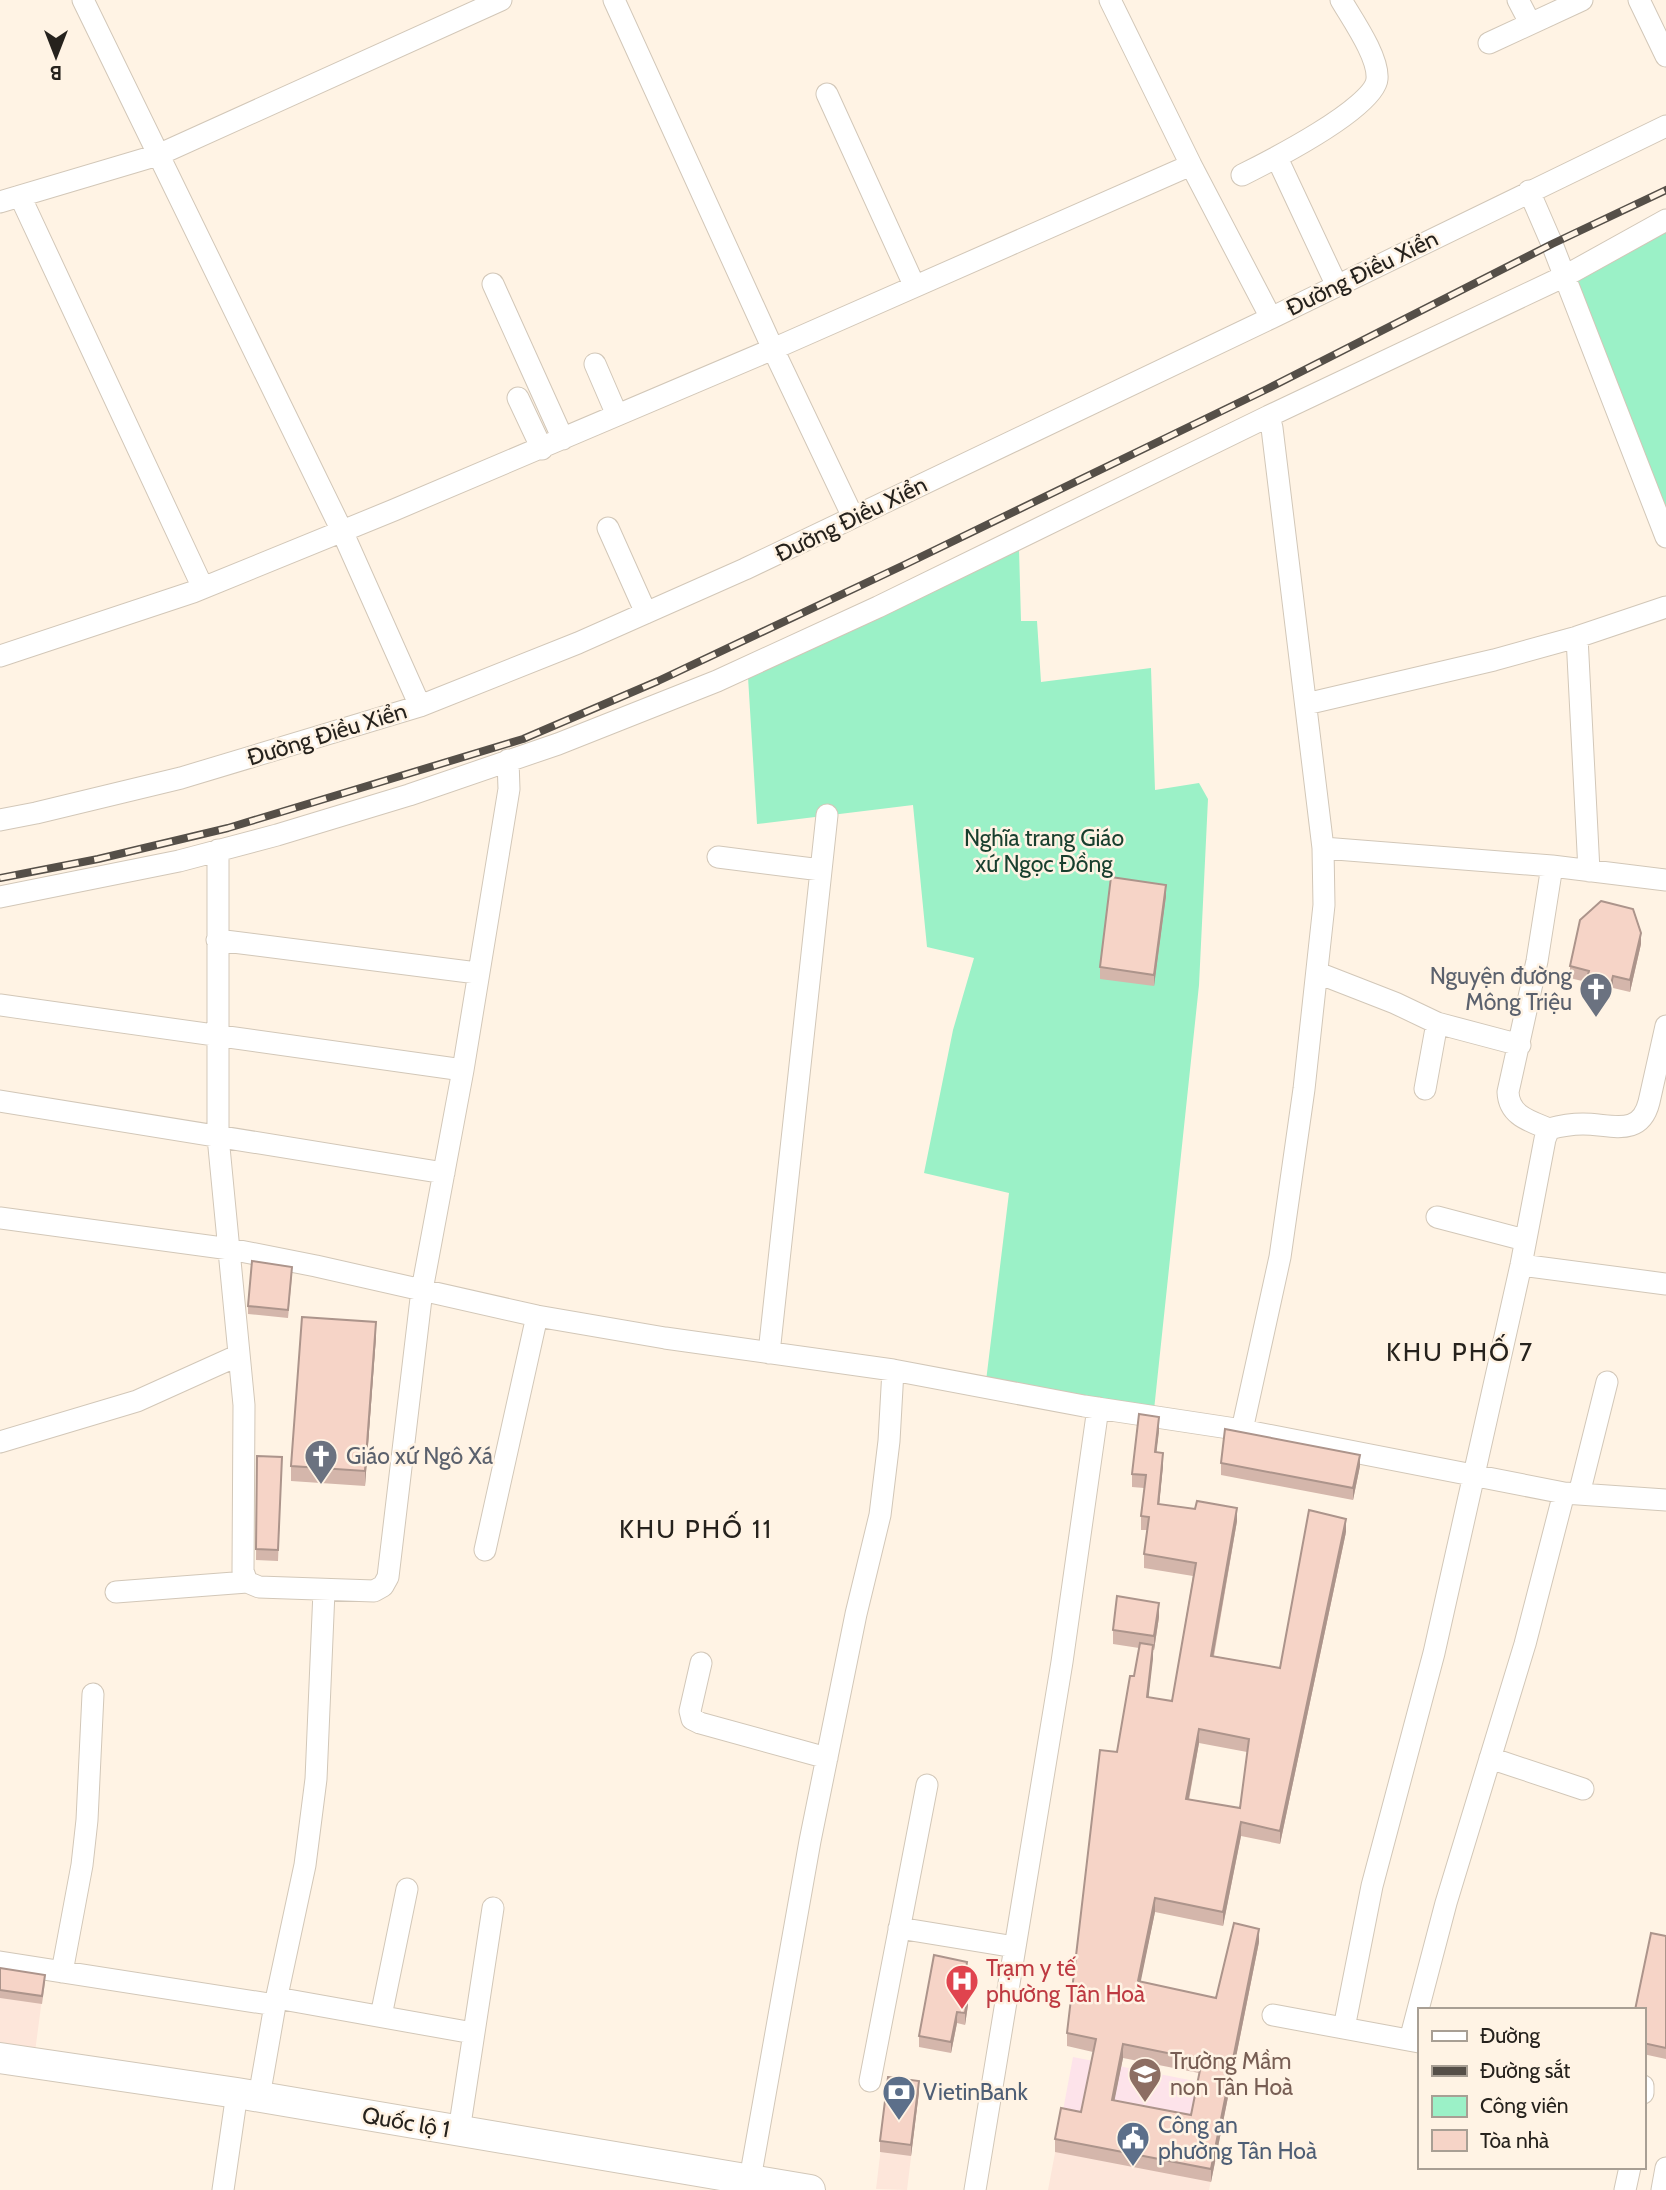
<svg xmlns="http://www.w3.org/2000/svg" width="1666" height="2190" font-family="Cabin,sans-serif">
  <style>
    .commercial { fill: #fde6da }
    .education { fill: #fde3ea }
    .green { fill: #9bf1c7 }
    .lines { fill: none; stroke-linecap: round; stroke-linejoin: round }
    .minor-casing { stroke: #d2c7b8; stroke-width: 23 }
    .highway-casing { stroke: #d2c7b8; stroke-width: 32 }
    .minor { stroke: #fff; stroke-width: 21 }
    .highway { stroke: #fff; stroke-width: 30 }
    .rail-casing { stroke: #554f48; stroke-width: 8 }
    .rail { stroke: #fff3e4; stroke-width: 5; stroke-dasharray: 16; stroke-linecap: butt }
    .wall { fill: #d4b6ab; fill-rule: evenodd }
    .shaded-wall { fill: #ac948b }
    .building { fill: #f6d4c7; stroke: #ac948b; stroke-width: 2; fill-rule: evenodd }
    .labels { text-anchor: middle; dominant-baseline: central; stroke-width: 5; stroke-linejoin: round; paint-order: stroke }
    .street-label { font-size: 23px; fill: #26221d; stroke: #fff3e4 }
    .park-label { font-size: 23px; fill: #183f2e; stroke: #fff3e4 }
    .worship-label { font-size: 23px; fill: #5b616d; stroke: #fff3e4; text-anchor: end }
    .health-label { font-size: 23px; fill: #be3a42; stroke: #fff3e4; text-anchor: start }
    .education-label { font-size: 23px; fill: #785e54; stroke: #fff3e4; text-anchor: start }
    .service-label { font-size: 23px; fill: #4e5e75; stroke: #fff3e4; text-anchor: start }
    .quarter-label { font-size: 26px; letter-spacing: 2px; fill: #26221d; stroke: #fff3e4 }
  </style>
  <rect width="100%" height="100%" fill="#fff3e4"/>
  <path class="commercial" d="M0,1969L45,1976L35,2052L0,2046Z
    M888,2089L919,2092L907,2190L876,2189Z
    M1061,2121L1216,2154L1209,2190H1048Z"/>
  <path class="education" d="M1073,2057L1230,2088L1216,2154L1061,2121Z"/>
  <path class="green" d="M1666,228V517L1574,279Z
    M1019,549L1021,621H1037L1041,682L1151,668L1155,790L1199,783L1208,799L1199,985L1154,1410L986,1381L1009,1193L924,1173L953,1030L974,958L927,947L913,805L757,824L748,677Z"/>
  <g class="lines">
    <defs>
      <path id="minor" d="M83,0L342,531L420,706
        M614,0L773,349L853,517
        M1110,0L1191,165L1271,318
        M1518,0L1530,23
        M1639,0L1666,56
        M1489,43L1582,0
        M827,94L914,285
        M1277,158L1337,286
        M1242,175C1268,162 1375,108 1377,79C1379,57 1352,19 1341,0
        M1529,191L1552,244L1666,537
        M20,196L203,588
        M0,202L158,155L501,0
        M493,284L563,439
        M595,364L617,415
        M518,398L542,449
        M1269,416L1565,276L1666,220
        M608,528L646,613
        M1577,637L1589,871
        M0,656L193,592L394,510L773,349L1191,165
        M1306,704L1494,660L1577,637L1666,607
        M0,820L36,813L181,778L420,706L578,643L745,569L1271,318L1666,126
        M1323,848L1552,866L1666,880
        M218,850V1137L244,1405L243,1571L247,1582L259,1587L374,1591L383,1586L388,1577L422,1290L463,1070L509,789L508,760
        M718,857L821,870
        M0,897L179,861L277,835L409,795L558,744L717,681L878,607L1269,416L1272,428L1323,848L1324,905L1304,1089L1280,1257L1242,1430
        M217,940L477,973
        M1318,973L1395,1003L1437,1023L1425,1089
        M0,1005L463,1070
        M1437,1023L1520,1045
        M0,1101L444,1173
        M1549,1129C1530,1121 1509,1116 1508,1092L1537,961L1552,866
        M1437,1217L1525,1240
        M0,1218L230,1249L316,1266L537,1316L665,1338L893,1370L1084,1406L1242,1430L1564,1493L1666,1500
        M1521,1265L1666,1284
        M769,1353L827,815
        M0,1442L137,1401L239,1355
        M1579,1494L1607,1382
        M485,1550L537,1316
        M116,1592L247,1582
        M701,1663L690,1711L692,1719L700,1723L827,1758
        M1490,1758L1583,1789
        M899,1928L1015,1947
        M0,1962L275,2005
        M62,1972L82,1865L87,1820L93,1694
        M277,1998L473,2033
        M1273,2015L1419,2042
        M381,2016L407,1889
        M1344,2028L1372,1886L1434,1653L1521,1265L1545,1139L1549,1129C1560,1126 1572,1124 1583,1124C1611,1124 1640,1138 1649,1102L1666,1026
        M1410,2040L1446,1903L1525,1644L1564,1493
        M870,2081L927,1785
        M1643,2086V2093
        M259,2097L275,2005L305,1865L316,1779L324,1591
        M459,2131L493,1908
        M750,2179L810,1841L856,1614L880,1515L889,1441L893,1370
        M223,2190L237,2093
        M975,2190L1062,1662L1098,1408
        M1625,2190L1630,2167
        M1662,2190L1666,2168"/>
      <path id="highway" d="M0,2058L237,2093L810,2190"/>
    </defs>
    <use href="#minor" class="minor-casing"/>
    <use href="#highway" class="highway-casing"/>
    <use href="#minor" class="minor"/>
    <use href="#highway" class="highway"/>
    <defs>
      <path id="rail" d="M0,878L98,859L228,828L523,739L658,681L904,565L1267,389L1552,244L1666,190"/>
    </defs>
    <use href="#rail" class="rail-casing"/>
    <use href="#rail" class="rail"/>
  </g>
  <path class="wall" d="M1166,896L1154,986L1100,979V967Z
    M1641,944L1630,992L1613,988L1610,999L1586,994V982L1570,978V966Z
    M292,1275L288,1318L248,1314V1306Z
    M376,1337L365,1486L291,1481V1466Z
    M1159,1431L1156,1452L1163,1466L1159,1504L1237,1521L1214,1656L1280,1668L1346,1532L1280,1844L1241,1836L1223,1926L1155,1912L1140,1982L1216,1998L1259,1942L1211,2182L1055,2152V2139L1081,2112L1093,2052L1067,2046V2033L1117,1752L1134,1676L1139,1648L1113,1644V1630L1159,1617L1154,1650H1153L1148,1698L1172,1701L1193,1576L1144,1568V1554L1147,1530H1141V1516L1144,1488L1132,1487V1474ZM1199,1743L1247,1752L1240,1808L1189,1800ZM1123,2058L1199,2073L1191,2115L1114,2100Z
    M257,1456L282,1457L278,1561L256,1560Z
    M1221,1463L1360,1466L1353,1500L1221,1475Z
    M1666,1936V2059L1643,2054V2010Z
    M0,1968L45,1982L42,2004L0,1998Z
    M967,1974L964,1993L968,2005L965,2025L957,2023L951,2053L919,2047V2036Z
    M919,2092L911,2156L880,2152V2141Z"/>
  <path class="shaded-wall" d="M1166,885V896L1154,986V975Z
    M1641,933V944L1630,992V980Z
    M1613,976V988L1610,999V988Z
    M376,1322V1337L365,1486V1471Z
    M1159,1417V1431L1155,1465V1452Z
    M1163,1453V1466L1158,1517V1504Z
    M1360,1455V1466L1353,1500V1488Z
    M1237,1508V1521L1211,1669V1656Z
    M1346,1519V1532L1280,1844V1831Z
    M1159,1603V1617L1154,1650V1636Z
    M1153,1645V1659L1147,1711V1697Z
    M1199,1729V1743L1186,1813V1799Z
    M1241,1822V1836L1223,1926V1912Z
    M1155,1898V1912L1138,1995V1981Z
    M1259,1929V1942L1211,2182V2169Z
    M967,1962V1974L962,2004V1993Z
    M968,1994V2005L965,2025V2013Z
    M957,2012V2023L951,2053V2042Z
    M1123,2044V2058L1112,2113V2100Z
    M919,2081V2092L911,2156V2145Z"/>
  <path class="building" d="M1111,877L1166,885L1154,975L1100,967Z
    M1601,901L1633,909L1641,933L1630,980L1613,976L1610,988L1586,982L1589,971L1570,966L1580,920Z
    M252,1261L292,1267L288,1310L248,1306Z
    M302,1317L376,1322L365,1471L291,1466Z
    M1139,1414L1159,1417L1155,1452L1163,1453L1158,1504L1195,1509L1197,1501L1237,1508L1211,1656L1280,1668L1309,1510L1346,1519L1280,1831L1241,1822L1223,1912L1155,1898L1138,1981L1216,1998L1234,1923L1259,1929L1211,2169L1055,2139L1061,2108L1081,2112L1096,2039L1067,2033L1100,1750L1117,1752L1130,1676H1134L1140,1643L1153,1645L1147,1697L1172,1701L1196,1563L1144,1554L1149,1517L1141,1516L1146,1475L1132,1474ZM1199,1729L1249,1739L1240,1808L1186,1799ZM1123,2044L1202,2060L1191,2115L1112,2100Z
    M1225,1429L1360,1455L1353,1488L1221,1463Z
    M257,1456L282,1457L278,1550L256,1549Z
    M1117,1596L1159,1603L1154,1636L1113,1630Z
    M1651,1933L1666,1936V2048L1643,2043V2010H1635Z
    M934,1955L967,1962L962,1993L968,1994L965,2013L957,2012L951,2042L919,2036Z
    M0,1968L45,1975L42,1996L0,1990Z
    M888,2077L919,2081L911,2145L880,2141Z"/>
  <defs>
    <symbol id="church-pin" viewBox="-11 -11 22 30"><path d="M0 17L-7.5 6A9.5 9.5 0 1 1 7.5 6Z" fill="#6b7280" stroke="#fff3e4"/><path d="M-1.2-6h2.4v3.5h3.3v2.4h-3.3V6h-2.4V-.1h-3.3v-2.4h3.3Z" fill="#fff"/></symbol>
    <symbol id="hospital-pin" viewBox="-11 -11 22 30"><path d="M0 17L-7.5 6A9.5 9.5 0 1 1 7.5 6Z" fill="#e0444e" stroke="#fff3e4"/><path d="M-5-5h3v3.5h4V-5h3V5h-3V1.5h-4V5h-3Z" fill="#fff"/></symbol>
    <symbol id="school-pin" viewBox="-11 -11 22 30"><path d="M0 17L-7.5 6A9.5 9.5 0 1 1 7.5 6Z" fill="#8d6e63" stroke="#fff3e4"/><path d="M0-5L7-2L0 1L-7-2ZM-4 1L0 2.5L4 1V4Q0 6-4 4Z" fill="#fff"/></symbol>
    <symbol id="bank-pin" viewBox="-11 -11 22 30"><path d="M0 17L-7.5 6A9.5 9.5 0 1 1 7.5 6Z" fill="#5c6f8a" stroke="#fff3e4"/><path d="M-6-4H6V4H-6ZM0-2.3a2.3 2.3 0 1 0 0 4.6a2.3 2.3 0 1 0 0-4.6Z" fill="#fff"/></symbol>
    <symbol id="civic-pin" viewBox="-11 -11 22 30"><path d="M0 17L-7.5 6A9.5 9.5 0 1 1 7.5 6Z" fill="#5c6f8a" stroke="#fff3e4"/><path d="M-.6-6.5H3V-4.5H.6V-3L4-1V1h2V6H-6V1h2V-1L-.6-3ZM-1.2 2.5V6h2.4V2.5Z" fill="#fff"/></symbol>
  </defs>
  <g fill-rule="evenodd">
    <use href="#church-pin" x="1577" y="970" width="38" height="52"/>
    <use href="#church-pin" x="302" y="1437" width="38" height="52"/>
    <use href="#hospital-pin" x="943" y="1962" width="38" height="52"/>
    <use href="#school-pin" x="1126" y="2055" width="38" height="52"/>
    <use href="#bank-pin" x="880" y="2073" width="38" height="52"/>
    <use href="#civic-pin" x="1114" y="2119" width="38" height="52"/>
  </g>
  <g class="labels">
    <g class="street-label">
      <text transform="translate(1362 273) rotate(-26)">Đường Điều Xiển</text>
      <text transform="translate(851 519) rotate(-26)">Đường Điều Xiển</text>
      <text transform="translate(327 734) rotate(-17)">Đường Điều Xiển</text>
      <text transform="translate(406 2122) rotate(10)">Quốc lộ 1</text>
    </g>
    <g class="park-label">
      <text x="1044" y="838">Nghĩa trang Giáo<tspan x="1044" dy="26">xứ Ngọc Đồng</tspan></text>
    </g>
    <g class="worship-label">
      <text x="1572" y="976">Nguyện đường<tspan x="1572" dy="26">Mông Triệu</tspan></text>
      <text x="346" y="1456" text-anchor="start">Giáo xứ Ngô Xá</text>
    </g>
    <g class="health-label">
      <text x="986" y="1968">Trạm y tế<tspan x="986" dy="26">phường Tân Hoà</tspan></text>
    </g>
    <g class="education-label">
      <text x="1170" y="2061">Trường Mầm<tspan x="1170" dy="26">non Tân Hoà</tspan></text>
    </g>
    <g class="service-label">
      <text x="923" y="2092">VietinBank</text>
      <text x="1158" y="2125">Công an<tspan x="1158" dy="26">phường Tân Hoà</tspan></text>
    </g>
    <g class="quarter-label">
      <text x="1460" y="1352">KHU PHỐ 7</text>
      <text x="696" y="1529">KHU PHỐ 11</text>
    </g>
  </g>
  <rect x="1418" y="2008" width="228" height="161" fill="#fff3e4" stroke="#a89f94" stroke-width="2"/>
  <rect x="1432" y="2031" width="35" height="10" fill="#ffffff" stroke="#a89f94" stroke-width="2"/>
  <text x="1480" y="2043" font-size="21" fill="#26221d">Đường</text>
  <rect x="1432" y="2066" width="35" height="10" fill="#554f48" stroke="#a89f94" stroke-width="2"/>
  <text x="1480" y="2078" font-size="21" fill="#26221d">Đường sắt</text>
  <rect x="1432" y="2096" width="35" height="21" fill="#9bf1c7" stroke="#a89f94" stroke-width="2"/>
  <text x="1480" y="2113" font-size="21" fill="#26221d">Công viên</text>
  <rect x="1432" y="2130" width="35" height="21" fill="#f6d4c7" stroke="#a89f94" stroke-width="2"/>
  <text x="1480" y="2148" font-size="21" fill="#26221d">Tòa nhà</text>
  <g transform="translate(56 56) rotate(180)" stroke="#fff3e4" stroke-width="5" paint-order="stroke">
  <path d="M0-5L12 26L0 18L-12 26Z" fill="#26221d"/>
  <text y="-10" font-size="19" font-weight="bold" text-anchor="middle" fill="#26221d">B</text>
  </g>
</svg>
